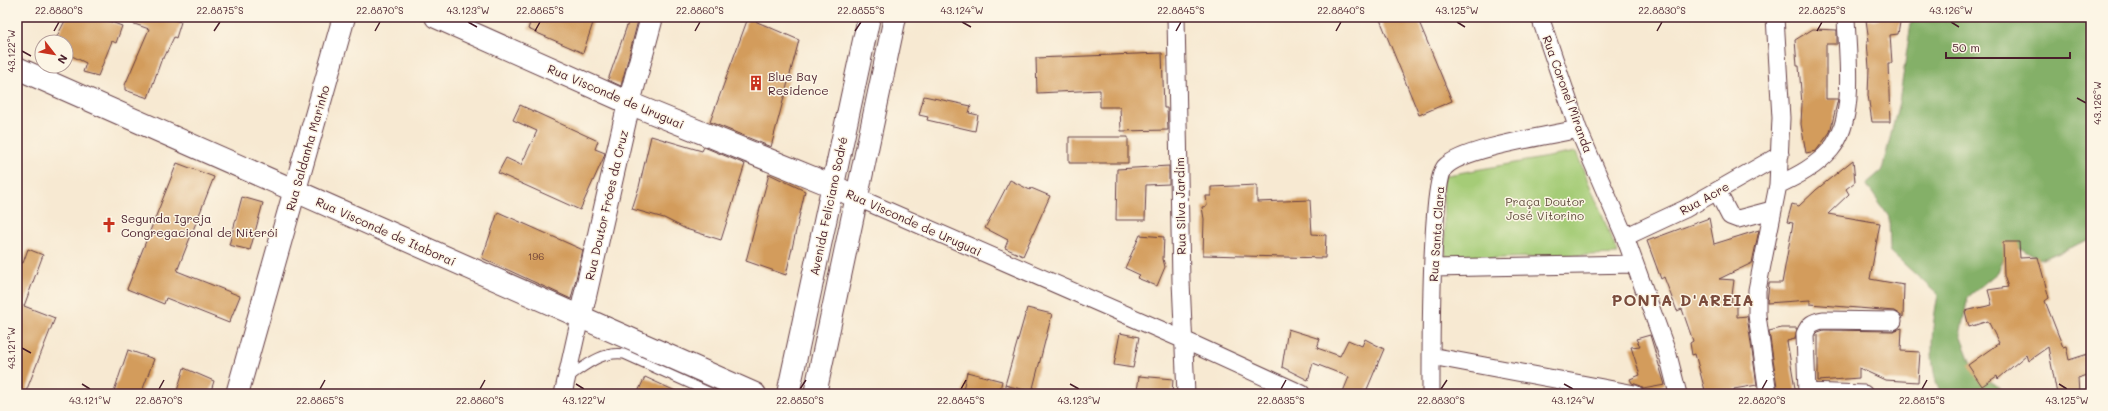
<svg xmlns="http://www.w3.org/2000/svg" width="2108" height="411" font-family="Mali,sans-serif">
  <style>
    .green { fill: #a5cc77; stroke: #787651 }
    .forest { fill: #84b068; stroke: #67684a }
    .building { fill: #d39c5c }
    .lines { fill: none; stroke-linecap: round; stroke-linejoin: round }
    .service-casing { stroke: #643d44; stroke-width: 11 }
    .minor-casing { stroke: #643d44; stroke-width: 19 }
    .tertiary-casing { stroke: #643d44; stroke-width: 24 }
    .secondary-casing { stroke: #643d44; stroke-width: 24 }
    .service { stroke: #fff; stroke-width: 9 }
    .minor { stroke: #fff; stroke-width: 17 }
    .tertiary { stroke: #fff; stroke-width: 22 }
    .secondary { stroke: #fff; stroke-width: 22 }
    .ticks { fill: none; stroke: #4a1f2b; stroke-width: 1.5 }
    .labels { text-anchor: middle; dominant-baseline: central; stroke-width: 3; stroke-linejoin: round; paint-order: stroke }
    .number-label { font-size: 10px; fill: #6c3e37 }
    .poi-label { font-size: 12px; fill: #4a1f2b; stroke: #fcf5e5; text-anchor: start }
    .street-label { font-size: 12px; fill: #4a1f2b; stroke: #fcf5e5 }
    .park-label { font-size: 12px; fill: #655342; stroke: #fcf5e5 }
    .district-label { font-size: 16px; font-weight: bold; letter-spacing: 1px; fill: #7a4b3c; stroke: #fcf5e5 }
    .neatline { fill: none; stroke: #4a1f2b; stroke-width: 1.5 }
    .ticks-label { font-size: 10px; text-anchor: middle; fill: #4a1f2b }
  </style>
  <rect width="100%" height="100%" fill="#fcf5e5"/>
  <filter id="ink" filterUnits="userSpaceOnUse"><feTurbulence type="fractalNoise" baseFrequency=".025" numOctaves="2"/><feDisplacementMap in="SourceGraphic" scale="8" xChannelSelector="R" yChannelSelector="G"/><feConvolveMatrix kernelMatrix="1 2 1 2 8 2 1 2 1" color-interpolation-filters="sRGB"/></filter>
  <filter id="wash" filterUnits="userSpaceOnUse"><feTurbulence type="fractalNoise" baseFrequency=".012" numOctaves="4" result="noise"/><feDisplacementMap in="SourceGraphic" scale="16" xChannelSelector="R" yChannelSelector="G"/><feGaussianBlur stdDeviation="0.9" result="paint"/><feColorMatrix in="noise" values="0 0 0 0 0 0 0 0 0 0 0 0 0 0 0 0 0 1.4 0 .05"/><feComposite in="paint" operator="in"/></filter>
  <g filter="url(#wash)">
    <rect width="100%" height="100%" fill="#f7e9d2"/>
    <path class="green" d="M1576,152L1618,254L1446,260L1442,176Z"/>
    <path class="forest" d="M1912,17H2091V239L2040,260L2010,242L1998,272L1968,297L1960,335L1975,374L1995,384L2006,394H1941C1927,367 1932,325 1938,295L1890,251L1889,217L1866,184L1882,170L1899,102Z"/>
    <g id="blocks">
      <path class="building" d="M67,17H98L122,26L116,43L112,41L98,76L83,72L86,63L66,53V42H54Z
        M120,17H164L181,22L176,38L174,37L164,58H162L148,98L125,90V85L149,29L120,19Z
        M532,17H595L583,53L528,29Z
        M630,17H639L621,86L608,80Z
        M1379,17H1417L1452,101L1419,115Z
        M1878,17H1901L1898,34L1890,35L1892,63H1888L1890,122H1872L1868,95L1869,68L1867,41H1869L1866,20H1879Z
        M748,18L799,40L771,147L710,122Z
        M1813,29L1837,30V44H1826V99H1838L1830,132L1816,151L1806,153L1801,124L1802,104L1799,66H1797L1795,40Z
        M1162,53L1164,108H1167L1168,130L1121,131L1120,107H1100V90L1037,93L1036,58Z
        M924,96L971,106L969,113L978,115L975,131L927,120L928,117L919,115Z
        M520,105L598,141L595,149L605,153L603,159L580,210L498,173L506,158L521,165L537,131L513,120Z
        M651,136L702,151L704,147L745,164L721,240L686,229L664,218L632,209L639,187Z
        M1069,137H1128V163H1069Z
        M1853,160L1855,182L1846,189L1849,194L1828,214L1880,223L1870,279L1904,285L1903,317L1894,311L1810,304V300L1767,303L1769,283H1782L1793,223L1787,222L1792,204L1799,206L1816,190Z
        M177,163L214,177L177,271L240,296L229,323L166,298L164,304L127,289Z
        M1169,166V184L1146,185L1145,220H1116L1117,169Z
        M769,174L805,191L786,275L746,261Z
        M1010,180L1030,190L1031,188L1050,196L1023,256L1005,248L1008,240L985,228Z
        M1257,185V202L1310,200L1312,234L1326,235L1325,258L1203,255L1204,219L1202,207L1207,206L1206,196H1211V187Z
        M242,197L263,203L250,250L229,245Z
        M498,212L583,250L571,299L482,258Z
        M1709,218L1714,244L1759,230L1752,263L1719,279L1734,280L1731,303L1737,302V317L1747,316L1757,385L1734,389L1735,394H1706L1695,354L1692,355L1690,343L1693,341L1682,309L1677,311L1664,277L1661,279L1647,241Z
        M1140,235L1164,237L1163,259L1165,267L1157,286L1137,278L1140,275L1125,268Z
        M2003,242H2019L2020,258L2038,257L2049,298L2045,301L2063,347L2066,346L2069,360L2091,353V374L2078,378L2079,394H2057L2048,347L2028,361L2026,355L1998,379L1997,376L1982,386L1968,365L1999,343L1988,321L1969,327L1965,311L1992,305L1988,290L2008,287L2004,276Z
        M28,249L43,255L24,306L55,318L25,394H17V261L23,263Z
        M1027,308L1052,314L1032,392L1005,385Z
        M1782,328H1797L1795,339L1787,341L1796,394H1778L1769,331Z
        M1902,328L1901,351L1920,352L1918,382L1885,380L1859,368V378L1818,381V335H1815L1818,332L1824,330L1893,331Z
        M1288,329L1320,339L1317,348L1340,356L1348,340L1362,346L1365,339L1384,349L1365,394H1342L1349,377L1313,363L1308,380L1282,367Z
        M1120,333L1139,337L1133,368L1114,365Z
        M1650,335L1665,385L1643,389L1641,386L1632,383L1630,379L1640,375L1631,347L1640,346L1636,339Z
        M128,350L154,359L141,394H113Z
        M184,368L214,381L210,394H176Z
        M967,372L1002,381L999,394H962Z
        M1139,376L1173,379L1172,394L1137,392Z
        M645,377L682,394H637Z"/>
    </g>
  </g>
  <g filter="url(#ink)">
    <use href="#blocks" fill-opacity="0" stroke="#643d44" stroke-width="1"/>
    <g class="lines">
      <defs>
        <path id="service" d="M567,378C585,366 601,351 624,354L713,394"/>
        <path id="minor" d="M1176,17L1181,281L1186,394
          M1540,17L1578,129L1625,237L1668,355L1678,394
          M1778,185C1797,176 1817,166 1831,149C1857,118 1847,55 1846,17
          M1717,191L1730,216L1738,219L1772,210
          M856,197L1184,340L1302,394
          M1625,237L1685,209L1780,155
          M1433,268L1635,264
          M1431,356L1635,394
          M1807,392L1864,394
          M563,394L580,318
          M1431,394C1431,363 1430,182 1445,167C1463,148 1548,136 1578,129
          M1768,394L1757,315V290L1778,185L1781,118L1775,17
          M1807,394L1805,334C1809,324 1813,322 1823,320L1893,321"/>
        <path id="tertiary" d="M436,17L629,103L833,186L856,197
          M17,68C263,176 508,287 755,394
          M580,318L629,103L652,17"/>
        <path id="secondary" d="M237,394L344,17
          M788,394L869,17
          M815,394L895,17"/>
      </defs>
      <use href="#service" class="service-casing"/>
      <use href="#minor" class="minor-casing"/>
      <use href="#tertiary" class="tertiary-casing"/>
      <use href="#secondary" class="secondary-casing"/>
      <use href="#service" class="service"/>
      <use href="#minor" class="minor"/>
      <use href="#tertiary" class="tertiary"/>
      <use href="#secondary" class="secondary"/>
    </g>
  </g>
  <path class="ticks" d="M468,22L477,27M962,22L971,27M1457,22L1465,27M1951,22L1959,27M54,31L59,22M214,31L220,22M375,31L380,22M535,31L540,22M695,31L700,22M855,31L861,22M1176,31L1181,22M1336,31L1341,22M1657,31L1662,22M1817,31L1822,22M22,51L31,56M2077,98L2086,103M22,348L31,353M82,384L90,389M576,384L584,389M1070,384L1079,389M1564,384L1573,389M2059,384L2067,389M159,389L164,380M320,389L325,380M480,389L485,380M800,389L806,380M961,389L966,380M1281,389L1286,380M1441,389L1447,380M1762,389L1767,380M1922,389L1927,380"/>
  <defs>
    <symbol id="building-bare" viewBox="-9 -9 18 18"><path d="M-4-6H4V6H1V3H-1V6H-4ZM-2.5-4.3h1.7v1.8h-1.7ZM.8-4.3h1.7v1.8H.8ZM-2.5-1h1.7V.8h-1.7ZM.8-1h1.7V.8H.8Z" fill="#c8321e" stroke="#fcf5e5" stroke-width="2.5" paint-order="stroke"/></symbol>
    <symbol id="church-bare" viewBox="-9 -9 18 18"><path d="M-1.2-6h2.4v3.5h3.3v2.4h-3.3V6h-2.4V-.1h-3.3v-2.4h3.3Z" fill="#c8321e" stroke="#fcf5e5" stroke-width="2.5" paint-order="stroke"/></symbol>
  </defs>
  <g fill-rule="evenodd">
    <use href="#building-bare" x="745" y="72" width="22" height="22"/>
    <use href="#church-bare" x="98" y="214" width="22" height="22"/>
  </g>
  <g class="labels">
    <g class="number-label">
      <text x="536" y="256">196</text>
    </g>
    <g class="poi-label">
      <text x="768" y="76">Blue Bay<tspan x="768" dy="14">Residence</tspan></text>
      <text x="121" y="218">Segunda Igreja<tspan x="121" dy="14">Congregacional de Niterói</tspan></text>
    </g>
    <g class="street-label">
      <text transform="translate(1568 94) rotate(70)">Rua Coronel Miranda</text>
      <text transform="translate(616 96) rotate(23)">Rua Visconde de Uruguai</text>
      <text transform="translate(307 148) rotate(-74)">Rua Saldanha Marinho</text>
      <text transform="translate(1704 198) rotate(-29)">Rua Acre</text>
      <text transform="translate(606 205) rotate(-77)">Rua Doutor Fróes da Cruz</text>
      <text transform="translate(828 206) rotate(-78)">Avenida Feliciano Sodré</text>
      <text transform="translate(1180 206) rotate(-91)">Rua Silva Jardim</text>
      <text transform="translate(914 222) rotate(24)">Rua Visconde de Uruguai</text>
      <text transform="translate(386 231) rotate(24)">Rua Visconde de Itaboraí</text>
      <text transform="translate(1436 234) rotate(-86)">Rua Santa Clara</text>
    </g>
    <g class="park-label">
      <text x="1545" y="201">Praça Doutor<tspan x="1545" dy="14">José Vitorino</tspan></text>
    </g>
    <g class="district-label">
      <text x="1683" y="299">PONTA D'AREIA</text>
    </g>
  </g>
  <rect width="2108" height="411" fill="none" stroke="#fcf5e5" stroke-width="44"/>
  <g transform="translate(54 54) rotate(121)"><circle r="19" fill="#fcf5e5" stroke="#b59f9b"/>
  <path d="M0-3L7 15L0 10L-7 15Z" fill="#c8321e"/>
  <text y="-6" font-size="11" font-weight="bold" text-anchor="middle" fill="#4a1f2b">N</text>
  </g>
  <path d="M1946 52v6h124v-6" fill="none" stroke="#4a1f2b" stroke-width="2"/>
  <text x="1952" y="52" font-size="12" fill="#4a1f2b" stroke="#fcf5e5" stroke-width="3" paint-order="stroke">50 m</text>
  <rect x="22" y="22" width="2064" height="367" class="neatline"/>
  <g class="ticks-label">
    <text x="59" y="14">22.8880°S</text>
    <text x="220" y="14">22.8875°S</text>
    <text x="380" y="14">22.8870°S</text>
    <text x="468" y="14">43.123°W</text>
    <text x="540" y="14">22.8865°S</text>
    <text x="700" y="14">22.8860°S</text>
    <text x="861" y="14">22.8855°S</text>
    <text x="962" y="14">43.124°W</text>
    <text x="1181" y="14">22.8845°S</text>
    <text x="1341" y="14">22.8840°S</text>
    <text x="1457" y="14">43.125°W</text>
    <text x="1662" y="14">22.8830°S</text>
    <text x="1822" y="14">22.8825°S</text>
    <text x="1951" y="14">43.126°W</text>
    <text transform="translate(11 51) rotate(-90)" y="4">43.122°W</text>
    <text transform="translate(2097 103) rotate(-90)" y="4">43.126°W</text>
    <text transform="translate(11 348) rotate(-90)" y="4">43.121°W</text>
    <text x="90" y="404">43.121°W</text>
    <text x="159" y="404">22.8870°S</text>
    <text x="320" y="404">22.8865°S</text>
    <text x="480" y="404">22.8860°S</text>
    <text x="584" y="404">43.122°W</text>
    <text x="800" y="404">22.8850°S</text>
    <text x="961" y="404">22.8845°S</text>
    <text x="1079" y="404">43.123°W</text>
    <text x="1281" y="404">22.8835°S</text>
    <text x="1441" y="404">22.8830°S</text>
    <text x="1573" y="404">43.124°W</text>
    <text x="1762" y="404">22.8820°S</text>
    <text x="1922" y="404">22.8815°S</text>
    <text x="2067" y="404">43.125°W</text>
  </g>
</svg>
